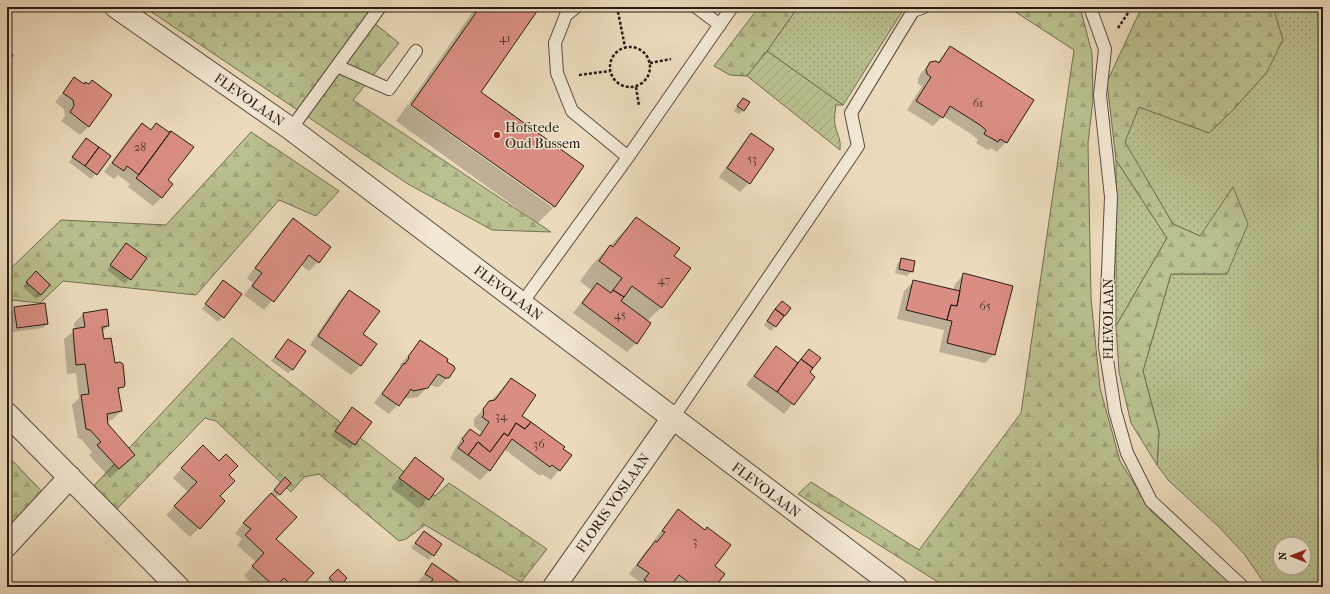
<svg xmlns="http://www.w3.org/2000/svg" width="1330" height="594" font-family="'IM FELL French Canon',serif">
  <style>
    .grass { fill: url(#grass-dots); stroke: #716e52; fill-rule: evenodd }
    .forest { fill: url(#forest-firs); stroke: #716e52 }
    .garden { fill: url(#garden-furrows); stroke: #716e52 }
    .shadow { fill: #0003 }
    .building { fill: #da8e83; stroke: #281c15 }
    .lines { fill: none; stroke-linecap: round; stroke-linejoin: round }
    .service-casing { stroke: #594c3f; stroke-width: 14 }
    .minor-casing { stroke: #594c3f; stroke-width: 24 }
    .path { stroke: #281c15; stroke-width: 2.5; stroke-dasharray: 3 2; stroke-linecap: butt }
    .service { stroke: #f2e8d3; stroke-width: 12 }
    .minor { stroke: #f2e8d3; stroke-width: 22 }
    .poi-dot { fill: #8f2418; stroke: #f2e8d3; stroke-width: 1.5 }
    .labels { text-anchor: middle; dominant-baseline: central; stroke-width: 3; stroke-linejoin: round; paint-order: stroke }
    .number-label { font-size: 12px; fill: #543830 }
    .street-label { font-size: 14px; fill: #281c15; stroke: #f2e8d3 }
    .poi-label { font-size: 14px; fill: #281c15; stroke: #f2e8d3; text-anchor: start }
  </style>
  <defs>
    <pattern id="grass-dots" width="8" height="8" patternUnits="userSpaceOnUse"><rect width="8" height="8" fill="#bac08f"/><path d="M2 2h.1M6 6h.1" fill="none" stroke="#a0a47a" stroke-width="1.8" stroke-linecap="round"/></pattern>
    <pattern id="forest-firs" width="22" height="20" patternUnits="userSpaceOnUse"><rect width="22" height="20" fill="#bac08f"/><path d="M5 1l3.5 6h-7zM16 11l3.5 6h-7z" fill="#a0a47a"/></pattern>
    <pattern id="garden-furrows" width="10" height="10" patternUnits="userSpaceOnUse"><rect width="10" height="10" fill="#bac08f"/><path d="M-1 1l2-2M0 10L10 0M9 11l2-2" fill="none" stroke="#a0a47a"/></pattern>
  </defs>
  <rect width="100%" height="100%" fill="#ebdbbc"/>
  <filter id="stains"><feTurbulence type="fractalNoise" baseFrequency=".005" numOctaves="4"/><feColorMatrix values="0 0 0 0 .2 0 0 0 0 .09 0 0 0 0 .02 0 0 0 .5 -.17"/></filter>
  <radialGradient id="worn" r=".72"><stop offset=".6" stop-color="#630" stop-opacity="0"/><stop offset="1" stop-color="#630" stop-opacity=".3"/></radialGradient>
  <path class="grass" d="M798,7H905L843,105L767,51Z
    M1263,7H1323V587H1267L1245,555L1219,527L1169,481L1157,465L1159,432L1143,371L1171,274H1227L1200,236L1173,224L1124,142L1139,106L1209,133L1233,110L1267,72L1274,10ZM1280,544H1304V568H1280Z
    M1116,160L1167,238L1116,326Z"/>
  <path class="forest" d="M144,7H377L373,22L399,43L353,100L551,232L492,230L408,184Z
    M759,7H798L767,51L747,76L730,75L714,66Z
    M1008,7H1080L1092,53L1093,100L1088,143L1091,298L1100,388L1120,461L1151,511L1235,587H946L798,494L811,482L919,550L1021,413L1074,50Z
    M1144,7H1263L1274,10L1283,40L1267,72L1233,110L1209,133L1139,107L1125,142L1173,224L1200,236L1233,187L1248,224L1227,274H1171L1143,371L1159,432L1157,465L1131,423L1119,372L1116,326L1167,238L1116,160L1107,82L1139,13Z
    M251,132L339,191L316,216L279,200L196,295L63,281L40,303L12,300L7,335V272L61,220L166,225Z
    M232,338L435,496L449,483L547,549L521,582L425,525L406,539L399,541L319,474L304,477L291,492L216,421L205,418L112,514L89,491Z
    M7,455L54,504L7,557Z"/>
  <path class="garden" d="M767,51L843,105H836C835,112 834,118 835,125C837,136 841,136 840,150L747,76Z"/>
  <path class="shadow" d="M476,7H539L479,92L582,166L554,207L538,223L396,121L408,104L552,207V204L409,103Z
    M950,47L1032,100L1006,142L997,152L991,148L988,150L976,143L978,140L971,134L943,116L933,126L907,110L922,86L918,84V79L921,73L931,63H937Z
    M75,78L84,85L89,126L80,135L61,121L65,116L64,109L55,102Z
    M739,103L743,110L739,114L734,111Z
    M142,124L151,130L156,125L167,180L162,197L153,206L128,187L130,184L118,175L114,179L104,172L133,133Z
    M752,134L749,183L740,192L719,177L743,143Z
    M82,144L109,157L91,179L69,162Z
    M636,218L673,256L662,307L647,321L636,343L627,352L573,313L591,290L580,281L591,266Z
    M293,219L318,262L309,271L301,265L264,310L244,295L253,283L247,278L284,228Z
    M126,244L145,259L125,284L107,270Z
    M902,259L912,271L907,276L895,273L897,264Z
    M36,273L49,285L36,299L23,287Z
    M964,274L994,354L985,363L939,352L944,330L897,319L904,291L913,282L953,290L955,284Z
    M219,286L241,294L218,322L202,309Z
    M349,291L362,335L375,344L360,366L351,375L310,345L340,300Z
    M777,307L789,308L771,331L764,325Z
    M15,308L47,324L43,328L13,332L10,313Z
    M83,314L108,326L102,332L103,340L123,386L118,391L121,411L112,420L107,421V424L134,455L110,478L89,455L92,452L81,439L78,438L72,405L79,398L76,373L67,374L64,339L75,330L74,323Z
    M288,340L293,369L288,373L271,361Z
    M421,341L446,362L448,377L439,387H435L430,384L418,397L403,399L389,414L374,403L401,367L399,366Z
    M776,348L814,377L784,414L746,385Z
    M511,379L521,416L571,455L551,480L542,474L540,476L504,449L489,471L480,480L450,458L461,439L470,430L478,436L481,432L474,426V419Z
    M348,413L371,422L350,449L331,436Z
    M194,455L227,475L219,497L199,528L190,537L166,515L188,492L173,478Z
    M415,458L443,479L419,509L391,488Z
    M280,483H289L276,498L275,539L299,587H256L244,576L256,562L237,545L242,539L235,533Z
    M679,511L705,531L714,567V587H674L671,585L669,587H637L640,582L629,574L646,551L656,541L654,540L670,520Z
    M424,532L440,544L429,560L411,548Z
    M432,565L464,587H423L417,583Z
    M338,571L345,578L337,587H329L325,583Z"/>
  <path class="building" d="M480,7H540L481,92L584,166L555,207L411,105Z
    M950,46L1034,100L1007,143L1000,139L998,142L984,134L986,130L980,125L950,106L943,118L916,101L931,77L927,74L926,69L930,62L936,61L939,63Z
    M7,52L13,55L7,67Z
    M74,77L84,84L85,82L89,84L92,80L112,95L89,127L70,112L74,106L73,100L63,93Z
    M743,98L750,102L744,111L737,106Z
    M142,123L151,130L156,123L169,132L171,131L139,175L127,166L124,171L112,163Z
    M171,131L194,147L168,180L173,184L162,198L136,178Z
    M751,133L774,149L750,184L727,168Z
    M86,138L99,147L85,166L72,157Z
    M99,147L111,156L97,175L85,166Z
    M636,217L680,248L674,256L691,268L662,308L632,286L624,297L613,290L622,278L599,261L610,245L613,247Z
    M293,218L331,247L319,263L309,255L274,302L252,286L262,273L255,268Z
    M126,243L147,258L131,280L110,265Z
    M901,258L915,261L913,272L899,269Z
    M36,271L50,285L41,295L26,282Z
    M963,273L1013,286L995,355L947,343L952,321L947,320L949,312L951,305L957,306Z
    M223,280L242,294L224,318L205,304Z
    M913,280L960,291L957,306L951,305L947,320L906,310Z
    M597,283L611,293L613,290L624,297L621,301L651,323L637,344L582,303Z
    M349,290L380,311L363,334L377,344L361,366L318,336Z
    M782,301L791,308L785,316L775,309Z
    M45,303L48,324L17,328L14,307Z
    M107,309L109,326L102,327L104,339L111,338L115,363L120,362L123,364L125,384L124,387L118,388L122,411L107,414L108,424L135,455L119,469L97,445L101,442L90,430L86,429L81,395L89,394L85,364L76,365L74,343L73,329L85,327L83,313Z
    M775,309L784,316L776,327L767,321Z
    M288,339L306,351L293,370L275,357Z
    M420,340L448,359L447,362L454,366L455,369L449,378H445L438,374L428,388L413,391L411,389L399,406L382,394L404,363L405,364L409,358L408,357Z
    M776,346L798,363L777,392L754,376Z
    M809,349L821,358L813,368L801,359Z
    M801,359L813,368L810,372L815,377L794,405L777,392Z
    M511,378L536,395L522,416L531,422L525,429L516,423L508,436L504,433L490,452L478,442L468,455L458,448L464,441L462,439L470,429L480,436L489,422L482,417L484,414L483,409L489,401L495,400Z
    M352,407L372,422L355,445L335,431Z
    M531,422L565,447L563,449L572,455L560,471L552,465L550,467L512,439L490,471L468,455L478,442L490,452L504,433L508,436L516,423L525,429Z
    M203,445L219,461L226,454L238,466L229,475L235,481L220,496L225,501L200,529L174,506L197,482L181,468Z
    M415,457L444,479L429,500L399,478Z
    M285,477L291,483L280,495L274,490Z
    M271,493L297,517L276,539L314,573L301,587H293L284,578L275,587L252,566L264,553L245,535L251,529L243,523Z
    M678,509L705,530L707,527L731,545L715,566L725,574L715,587H695L679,575L670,587H655L644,580L649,573L637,565L655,541L657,542L665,532L662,531Z
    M424,531L442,544L434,556L415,543Z
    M432,563L466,587H428L433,579L425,574Z
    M338,569L347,578L339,587L329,578Z"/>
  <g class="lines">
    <defs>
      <path id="service" d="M576,7L566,15L555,43L557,73L572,111L628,157
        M696,7L720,25
        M1090,7L1105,49L1100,95L1111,197L1105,347L1115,411L1127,453L1151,501L1243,587
        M337,66L389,89L416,51
        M291,129L380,7
        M522,303L628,157L732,7
        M672,419L858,146L851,113L913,11L924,7"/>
      <path id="minor" d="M116,7L291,129L896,587
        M7,414L178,587
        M7,545L70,477
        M554,587L672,419"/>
    </defs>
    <use href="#service" class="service-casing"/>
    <use href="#minor" class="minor-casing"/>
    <path class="path" d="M617,7L625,47
      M1118,28L1132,7
      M610 67a20 20 0 1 1 40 0a20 20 0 1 1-40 0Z
      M650,63L671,59
      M579,75L610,71
      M636,87L639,106"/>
    <use href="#service" class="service"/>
    <use href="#minor" class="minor"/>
  </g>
  <circle class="poi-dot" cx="497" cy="135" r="4"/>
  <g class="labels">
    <g class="number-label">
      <text x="505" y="38">41</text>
      <text x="978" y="103">61</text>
      <text x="140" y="147">28</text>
      <text x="752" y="159">53</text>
      <text x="664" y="280">47</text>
      <text x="985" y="306">65</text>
      <text x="620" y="315">45</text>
      <text x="501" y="416">34</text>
      <text x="539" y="444">36</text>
      <text x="695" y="541">3</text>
    </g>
    <g class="street-label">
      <text transform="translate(249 100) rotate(35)">FLEVOLAAN</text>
      <text transform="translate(508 293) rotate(37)">FLEVOLAAN</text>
      <text transform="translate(1108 319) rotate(-90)">FLEVOLAAN</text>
      <text transform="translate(766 490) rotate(37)">FLEVOLAAN</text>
      <text transform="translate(613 503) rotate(-55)">FLORIS VOSLAAN</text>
    </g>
    <g class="poi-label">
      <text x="505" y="127">Hofstede<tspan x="505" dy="16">Oud Bussem</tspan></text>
    </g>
  </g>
  <rect width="1330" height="594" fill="none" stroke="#ebdbbc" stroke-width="24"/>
  <rect x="8" y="8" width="1314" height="578" fill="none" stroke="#281c15" stroke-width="2"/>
  <rect x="12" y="12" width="1306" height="570" fill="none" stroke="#281c15"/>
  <g transform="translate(1292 556) rotate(270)"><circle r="19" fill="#f2e8d3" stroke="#a19687"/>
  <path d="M0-3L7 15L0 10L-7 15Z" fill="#8f2418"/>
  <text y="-6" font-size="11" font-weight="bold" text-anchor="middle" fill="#281c15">N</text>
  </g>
  <rect width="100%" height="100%" filter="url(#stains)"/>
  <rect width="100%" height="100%" fill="url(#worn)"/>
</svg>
